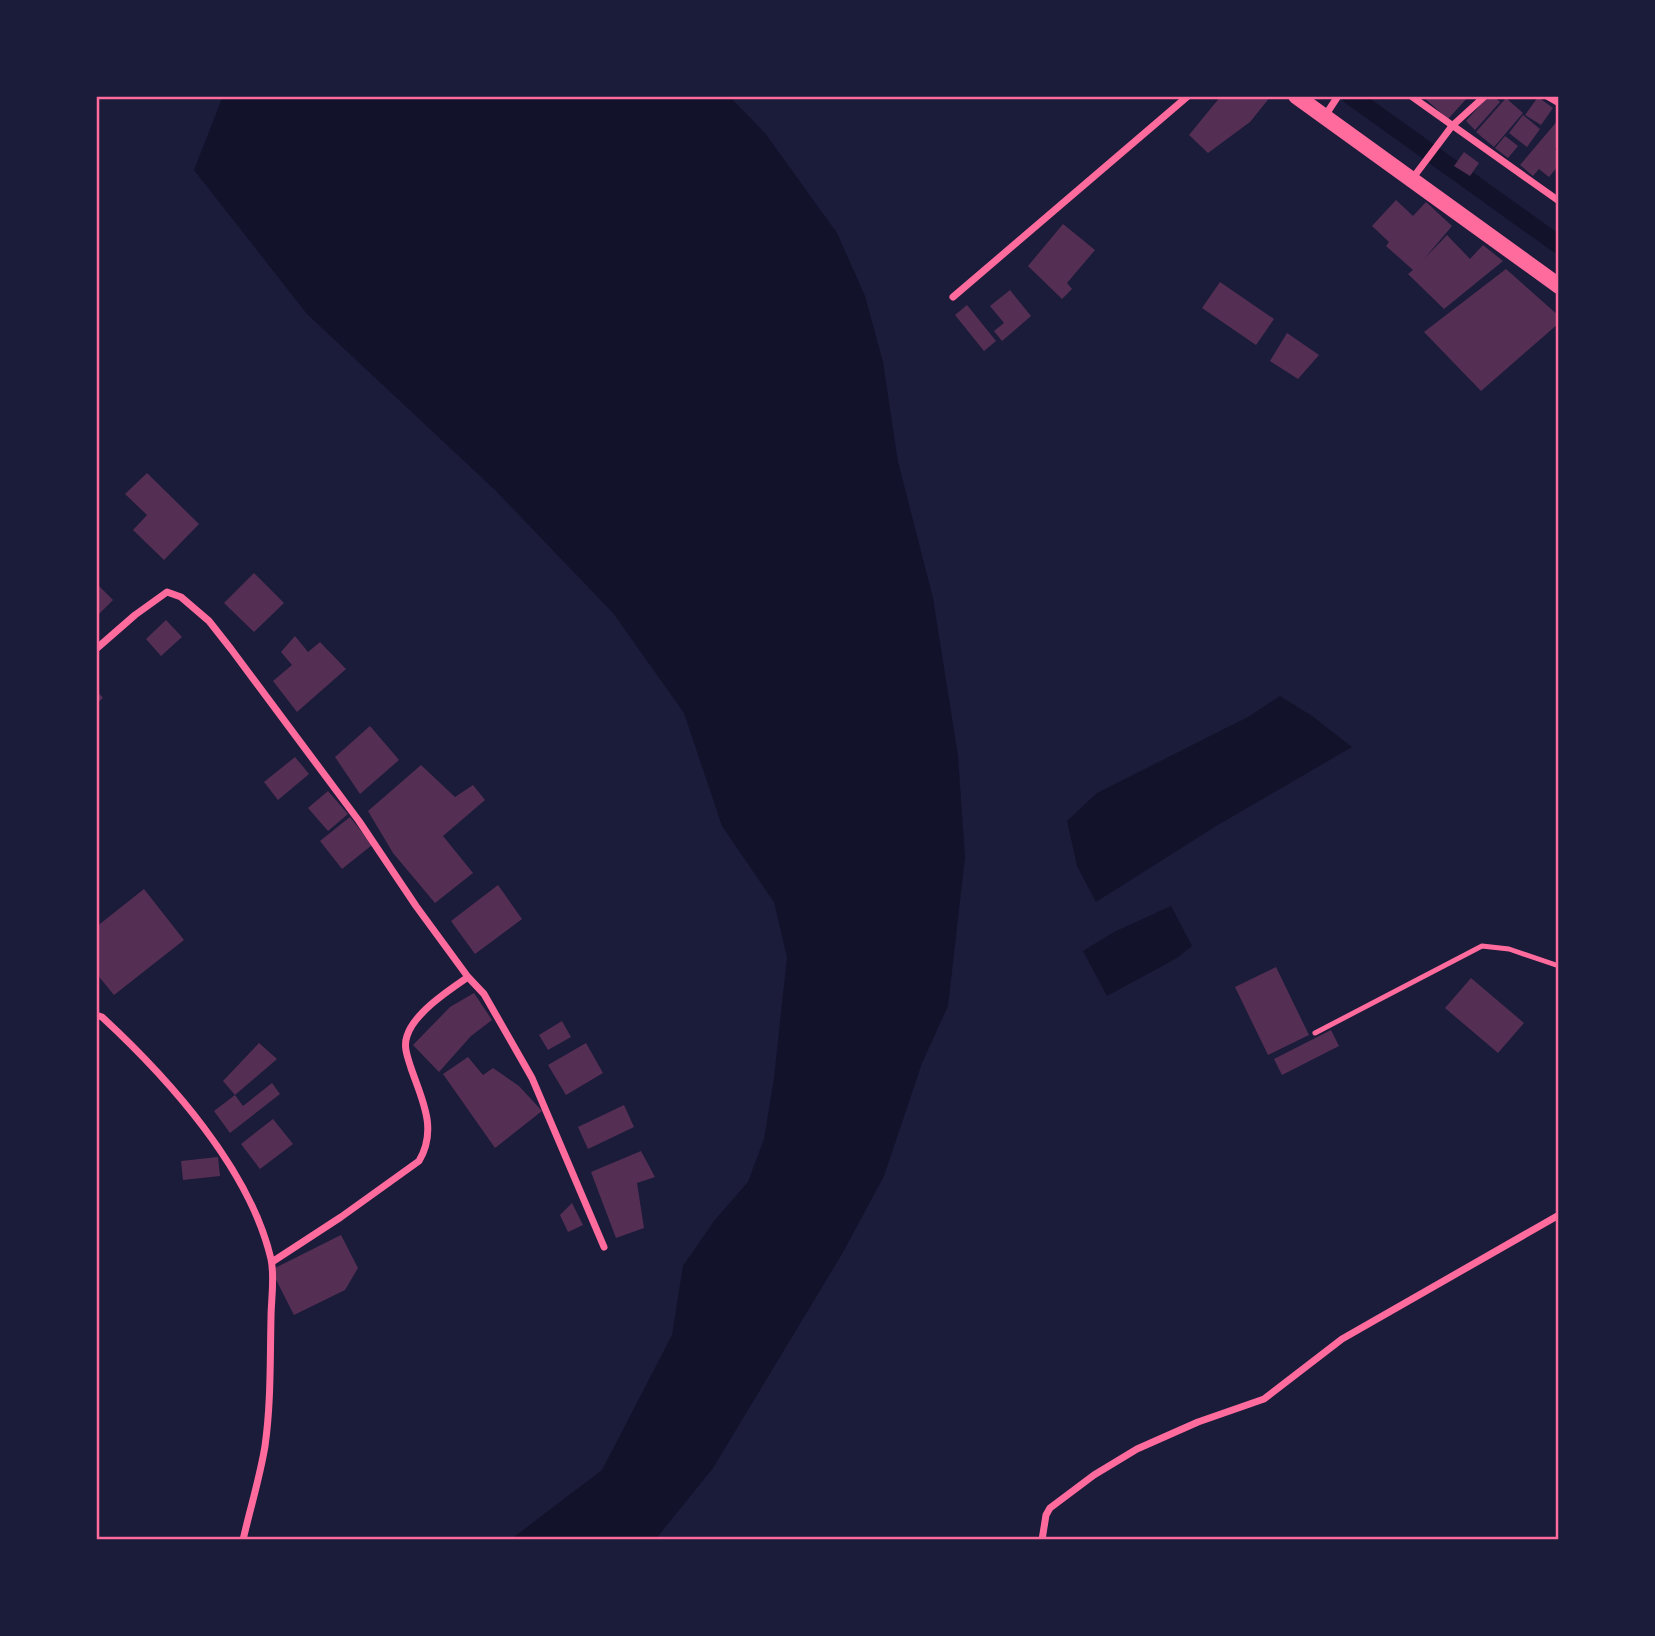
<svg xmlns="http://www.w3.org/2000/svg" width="1655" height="1636" font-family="'PT Sans',sans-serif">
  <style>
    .water { fill: #12122b }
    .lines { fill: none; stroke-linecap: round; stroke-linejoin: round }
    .canal { stroke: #12122b; stroke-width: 18 }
    .building { fill: #542f53 }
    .service { stroke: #ff6b9d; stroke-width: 5 }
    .minor { stroke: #ff6b9d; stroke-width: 7 }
    .primary { stroke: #ff6b9d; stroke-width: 16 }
    .neatline { fill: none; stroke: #ff6b9d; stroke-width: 2.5 }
  </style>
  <rect width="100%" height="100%" fill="#1b1b3a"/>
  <path class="water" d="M223,96H729L765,133L837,233L865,296L883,362L898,462L933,598L958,756L965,857L948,1006L922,1063L884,1176L842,1254L713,1468L655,1540H510L602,1470L672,1335L683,1266L714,1221L748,1182L764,1139L774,1078L787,957L774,902L722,826L684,713L613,613L495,490L307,314L194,170Z
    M1280,696L1312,716L1352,747L1216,826L1096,902L1077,866L1067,821L1097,793L1248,717Z
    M1171,906L1192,946L1177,958L1107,996L1083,951L1114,932Z"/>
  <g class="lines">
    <path class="canal" d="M1351,96L1559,245"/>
  </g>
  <path class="building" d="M1221,96H1271L1250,122L1208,153L1189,135Z
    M1422,96H1469L1448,119Z
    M1488,96H1494L1500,102L1475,130L1466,121Z
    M1538,97L1553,108L1541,125L1525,115Z
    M1506,98L1523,113L1494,147L1476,132Z
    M1523,115L1540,129L1527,147L1509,133Z
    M1559,119V145L1555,149L1559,153V165L1549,177L1539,169L1533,176L1520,165Z
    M1505,136L1518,146L1508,158L1495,148Z
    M1464,152L1479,163L1470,176L1454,166Z
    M1396,200L1413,216L1426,202L1452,226L1424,259L1447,235L1470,259L1483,245L1503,261L1444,309L1408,274L1413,270L1386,246L1389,242L1372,226Z
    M1063,224L1095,250L1067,283L1072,289L1062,299L1028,266Z
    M1506,269L1559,316V323L1481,391L1424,332Z
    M1220,282L1274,319L1256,345L1202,308Z
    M1010,290L1031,316L1002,341L994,331L1004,323L990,306Z
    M967,305L996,341L984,351L955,315Z
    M1287,333L1319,355L1298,379L1270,361Z
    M147,473L199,524L164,560L133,530L147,515L125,494Z
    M254,573L284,603L254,632L224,603Z
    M96,583L113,600L96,617Z
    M166,620L182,637L161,656L146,639Z
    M295,636L308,652L320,642L346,669L297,712L273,681L292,665L281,652Z
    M96,690L103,698L96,704Z
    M370,726L399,760L360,794L335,757Z
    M295,757L309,774L278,800L264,782Z
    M421,765L455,797L473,785L485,800L443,836L473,873L435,903L393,853L368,811Z
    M328,791L348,814L328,831L308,808Z
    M350,817L372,845L342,869L320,841Z
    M498,885L522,919L475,954L451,921Z
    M144,889L184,940L114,995L96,973V927Z
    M1276,967L1309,1035L1268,1055L1235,987Z
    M1471,978L1524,1023L1498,1053L1445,1008Z
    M474,993L492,1020L471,1036L439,1072L413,1045L450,1007Z
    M562,1021L571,1037L548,1050L539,1035Z
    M1331,1030L1339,1046L1282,1075L1274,1059Z
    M259,1043L277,1059L235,1095L243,1106L272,1083L280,1094L230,1133L214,1111L235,1095L223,1081Z
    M586,1043L603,1073L566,1095L548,1065Z
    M468,1057L483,1075L493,1068L519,1086L542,1111L495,1148L443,1074Z
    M624,1105L634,1127L588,1149L578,1127Z
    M273,1119L293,1144L260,1169L241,1144Z
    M641,1151L655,1177L637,1183L644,1228L616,1238L591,1172Z
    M218,1157L220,1176L183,1180L181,1161Z
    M572,1203L583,1225L568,1232L560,1215Z
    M341,1235L358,1268L345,1290L294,1315L271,1270Z"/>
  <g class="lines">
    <path class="service" d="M1315,1033L1482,946L1509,949L1559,966"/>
    <path class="minor" d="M1411,96L1559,201
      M1547,96L1559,103
      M1325,116L1338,96
      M1412,179L1452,126L1485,96
      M953,297L1188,96
      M96,649L135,615L167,592L181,597L209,621L231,649L359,821L416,906L468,977L484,994L532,1078L604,1247
      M96,1015L102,1017C169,1079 250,1169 271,1259C275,1277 271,1300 271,1318C270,1360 271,1404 265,1446C260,1477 250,1509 243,1540
      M272,1262L341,1217L419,1161C438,1129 422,1100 411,1068C408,1058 403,1047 407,1036C414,1013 449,990 468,977
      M1042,1540L1046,1515L1050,1508L1094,1475L1137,1449L1198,1422L1264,1399L1342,1339L1559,1215"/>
    <path class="primary" d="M1296,96L1559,286"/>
  </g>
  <rect width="1655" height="1636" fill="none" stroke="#1b1b3a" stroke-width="196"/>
  <rect x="98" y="98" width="1459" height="1440" class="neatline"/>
</svg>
